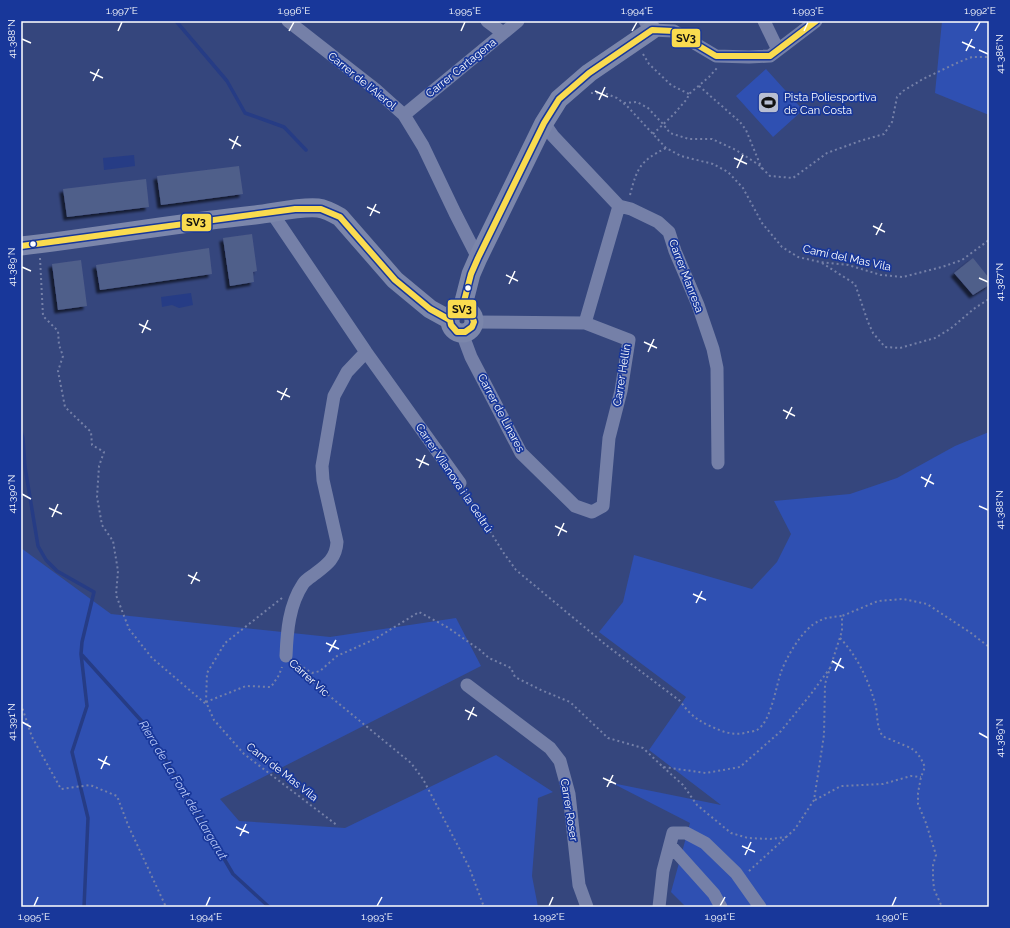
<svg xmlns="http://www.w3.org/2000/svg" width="1010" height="928" font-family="Raleway,sans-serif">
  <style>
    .green { fill: #2f50b2 }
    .water { fill: #263c85 }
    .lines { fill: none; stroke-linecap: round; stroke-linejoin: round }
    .stream { stroke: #263c85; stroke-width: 3.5 }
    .building { fill: #505e8a; filter: url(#shadow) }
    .path { stroke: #7580a8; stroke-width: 2; stroke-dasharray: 2 3; stroke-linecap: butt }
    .street { stroke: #7580a8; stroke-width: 13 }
    .secondary { stroke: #7b86ab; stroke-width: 19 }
    .bus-1-casing { stroke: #18379a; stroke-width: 9 }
    .bus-1 { stroke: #f9db4f; stroke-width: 6 }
    .ticks { fill: none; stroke: #fff; stroke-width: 1.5 }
    .bus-dot { fill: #fff; stroke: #18379a; stroke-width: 1.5 }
    .labels { text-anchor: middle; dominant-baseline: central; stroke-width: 3.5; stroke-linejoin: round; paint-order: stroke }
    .street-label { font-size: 11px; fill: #fff; stroke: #18379a }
    .poi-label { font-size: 11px; fill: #fff; stroke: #18379a; text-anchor: start }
    .water-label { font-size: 12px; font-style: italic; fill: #bacaf8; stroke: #18379a }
    .line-badge { stroke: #18379a; stroke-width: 1.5 }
    .pale-badge-label { font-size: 11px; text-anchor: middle; font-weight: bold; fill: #111 }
    .neatline { fill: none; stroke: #fff; stroke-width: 1.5 }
    .ticks-label { font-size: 10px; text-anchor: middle; fill: #fff }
  </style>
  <defs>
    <filter id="shadow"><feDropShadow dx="-3.5" dy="3.5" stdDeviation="1" flood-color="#0009"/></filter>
  </defs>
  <rect width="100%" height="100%" fill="#35467d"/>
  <path class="green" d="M942,21H989V115L935,93Z
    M766,69L803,110L773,137L736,96Z
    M989,432V907H686L671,892L690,823L612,783L721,805L649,750L686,697L599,632L623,602L634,555L752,589L777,562L791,534L774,501L850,494L897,478L955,446Z
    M21,548L111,614L330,637L456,618L481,666L220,799L239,821L345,828L496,755L553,792L538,798L532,876L538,907H21Z"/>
  <path class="water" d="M134,155L135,166L104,170L103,158Z
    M191,293L193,305L179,308L172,305L162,307L161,297Z"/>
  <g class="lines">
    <path class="stream" d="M176,21L227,81L245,113L284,127L306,150
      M21,432L23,438L25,467L38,546L46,560L57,571L94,592L82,642L81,654L87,706L72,752L88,818L84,907
      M82,655L146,726L233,874L269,907"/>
  </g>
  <path class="building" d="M239,166L243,194L161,205L157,176Z
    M146,179L149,207L67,217L63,189Z
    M252,234L257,271L253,272L254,282L230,286L223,238Z
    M209,248L212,274L100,290L96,265Z
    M973,258L989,278V285L973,295L954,273Z
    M81,260L87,306L58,310L52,264Z"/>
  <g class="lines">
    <path class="path" d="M643,54L649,64L671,85L689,94
      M699,86L740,122L746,130L762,169
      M591,93L607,94L617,98L627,106L666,148L681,156L713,164L728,172L743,188L762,223L782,247L798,257L820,262L848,265L881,275L903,277L942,267L962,260L989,240
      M624,103L637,102L648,108L663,124L670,133L689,139H712L736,150L759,165L770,176L793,178L827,153L860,141L884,134L892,122L897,97L903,91L923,79L959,62L972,57H989
      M653,134L674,114L687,99L689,94L709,77L717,68
      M630,195C637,168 640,161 666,148
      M40,258L43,316L58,331L59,345L63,356L58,371L65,407L91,432L92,445L104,452L99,466L97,497L102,525L113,541L118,571L116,595L129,629L152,658L207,705
      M822,263L855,284L868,322L873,333L885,347L900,348L935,338L950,329L975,308L989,299
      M466,493L503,552L516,570L606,645L680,701C693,719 702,723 722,731C730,734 740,735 748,732C751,732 755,731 757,730C771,722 776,686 781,672C787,656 803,628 819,621C826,617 834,617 842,616
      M282,598L225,643L207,673L206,702L214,720L244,754L338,826
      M840,638C857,656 868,679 875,703C878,712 876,729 883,736C885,738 891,739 894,741C912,749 916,747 925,767L921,777L918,793V804L926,823L936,855L933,865V878L934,889L942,907
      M295,662L312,673L320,671L337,656L375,639L419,612L447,627L480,650L489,658L511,668L515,677L541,690L570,702L608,738L643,748L663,767L706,773L740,767L781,731L811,694L830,668
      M293,666L411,763L423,779L469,867L484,907
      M206,702L246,686L271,687L279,675L282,667
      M21,704L32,737L61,789L90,785L117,796L128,825L166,907
      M663,767L683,785L697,805L731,833L748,838L770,839L787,837
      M815,800L841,786L883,784L911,776L921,777
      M749,871L795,829L814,800L824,735L825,684L842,631V616L878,601L903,599L927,604L971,633L989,647"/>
    <path class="street" d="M288,21L375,89L404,115L423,146L455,213L478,258
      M487,21L503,33
      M645,21L652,30L674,31L716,56L749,57L770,56L816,21
      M764,21L778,50
      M404,115L518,21
      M544,123L553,136L619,206L631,209L658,222L669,232L675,251L698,305L713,349L717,368L718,463
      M272,213L366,352L460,483
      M585,323L619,206
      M462,333L471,357L521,453L575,506L592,512L603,506L609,438L621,391L629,340L585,323L474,322
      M286,656C287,631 289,605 303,584C305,581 309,578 312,576C325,566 336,560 337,542L323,480L322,466L334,396L347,372L366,352
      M467,685L550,748L560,761L569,794L579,885L587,907
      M670,845L714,894L721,907
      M659,907L663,871L673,833H686L705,843L736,873L760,907"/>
    <path class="secondary" d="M21,246C99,237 177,223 255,215C274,213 300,206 318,208C326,209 333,213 340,217L395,280L430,309L450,320
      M462,309L471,274L478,258L544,123L559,99L589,73L652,30
      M450 321a12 12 0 1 1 24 0a12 12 0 1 1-24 0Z"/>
    <defs>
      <path id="bus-1" d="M21,246L295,209H321L340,217L395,280L430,309L450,320L451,325L457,332H465L472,327L474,322L471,313L462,309L471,274L478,258L544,123L559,99L589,73L652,30L674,31L716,56H770L816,21"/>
    </defs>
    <use href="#bus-1" class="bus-1-casing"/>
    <use href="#bus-1" class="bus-1"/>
  </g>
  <path class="ticks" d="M118,31L122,22M289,31L294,22M461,31L465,22M632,31L637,22M804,31L808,22M975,31L980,22M22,39L31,43M962,42L975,48M979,50L988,54M966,51L972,39M90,72L103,78M93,81L99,69M595,91L608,97M599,100L605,87M229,139L241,146M232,149L238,136M734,158L747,164M737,168L743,155M367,207L380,213M370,216L376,204M873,226L885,232M876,235L882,223M22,267L31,271M506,275L518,281M979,278L988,282M509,284L515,271M139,324L151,330M142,333L148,320M644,342L657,348M648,352L654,339M277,391L290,397M281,400L287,388M783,410L795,416M786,419L792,407M416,459L429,465M419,468L425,455M921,477L934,484M925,487L931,474M22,494L31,499M979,506L988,510M49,508L62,514M52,517L58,504M555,526L567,532M558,536L564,523M188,575L200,581M191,584L197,572M693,594L706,600M696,603L702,591M326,643L339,649M329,652L336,640M832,661L844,668M835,671L841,658M465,710L477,716M468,720L474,707M22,722L31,727M979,733L988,738M98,759L110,765M101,769L107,756M603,778L616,784M607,787L613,775M236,827L249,833M240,836L246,824M742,846L755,852M745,855L751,842M34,906L38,897M206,906L210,897M377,906L382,897M549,906L553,897M720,906L725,897M892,906L896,897"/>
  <defs>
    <symbol id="stadium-square" viewBox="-11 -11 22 22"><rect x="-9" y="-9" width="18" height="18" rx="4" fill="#b8bed2" stroke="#18379a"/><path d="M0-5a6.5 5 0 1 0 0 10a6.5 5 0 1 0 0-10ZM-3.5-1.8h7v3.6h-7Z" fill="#111"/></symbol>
  </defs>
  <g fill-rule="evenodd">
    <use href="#stadium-square" x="756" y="90" width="25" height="25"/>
  </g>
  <g class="bus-dot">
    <circle cx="33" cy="244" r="3.5"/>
    <circle cx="468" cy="288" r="3.5"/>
  </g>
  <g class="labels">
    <g class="street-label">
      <text transform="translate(461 68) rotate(-39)">Carrer Cartagena</text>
      <text transform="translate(362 81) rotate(39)">Carrer de l'Aierol</text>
      <text transform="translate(847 258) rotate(12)">Camí del Mas Vila</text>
      <text transform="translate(686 276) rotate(69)">Carrer Manresa</text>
      <text transform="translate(622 375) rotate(-81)">Carrer Hellín</text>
      <text transform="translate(501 413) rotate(62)">Carrer de Linares</text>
      <text transform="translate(454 478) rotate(56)">Carrer Vilanova i la Geltrú</text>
      <text transform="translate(309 678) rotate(42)">Carrer Vic</text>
      <text transform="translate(282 772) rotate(38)">Camí de Mas Vila</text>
      <text transform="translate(569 810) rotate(81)">Carrer Roser</text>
    </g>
    <g class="poi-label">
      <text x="784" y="97">Pista Poliesportiva<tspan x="784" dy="13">de Can Costa</tspan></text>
    </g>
    <g class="water-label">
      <text transform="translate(183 790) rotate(59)">Riera de La Font del Llargarut</text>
    </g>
  </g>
  <g class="line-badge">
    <rect x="671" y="28" width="30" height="20" rx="4" fill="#f9db4f"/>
    <rect x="181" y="213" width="31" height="19" rx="4" fill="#f9db4f"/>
    <rect x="447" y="299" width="30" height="20" rx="4" fill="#f9db4f"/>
  </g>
  <g class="pale-badge-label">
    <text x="686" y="42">SV3</text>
    <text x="196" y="226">SV3</text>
    <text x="462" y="313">SV3</text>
  </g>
  <rect width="1010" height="928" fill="none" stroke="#18379a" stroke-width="44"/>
  <rect x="22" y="22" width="966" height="884" class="neatline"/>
  <g class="ticks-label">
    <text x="122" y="14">1.997°E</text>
    <text x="294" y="14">1.996°E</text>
    <text x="465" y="14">1.995°E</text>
    <text x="637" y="14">1.994°E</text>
    <text x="808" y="14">1.993°E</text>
    <text x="980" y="14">1.992°E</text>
    <text transform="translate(11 39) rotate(-90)" y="4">41.388°N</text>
    <text transform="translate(999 54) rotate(-90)" y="4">41.386°N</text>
    <text transform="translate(11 267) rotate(-90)" y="4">41.389°N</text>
    <text transform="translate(999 282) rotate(-90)" y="4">41.387°N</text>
    <text transform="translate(11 494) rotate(-90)" y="4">41.390°N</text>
    <text transform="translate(999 510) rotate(-90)" y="4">41.388°N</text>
    <text transform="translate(11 722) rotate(-90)" y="4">41.391°N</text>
    <text transform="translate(999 738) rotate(-90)" y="4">41.389°N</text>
    <text x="34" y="920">1.995°E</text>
    <text x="206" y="920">1.994°E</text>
    <text x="377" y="920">1.993°E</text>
    <text x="549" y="920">1.992°E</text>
    <text x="720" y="920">1.991°E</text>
    <text x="892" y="920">1.990°E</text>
  </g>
</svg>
